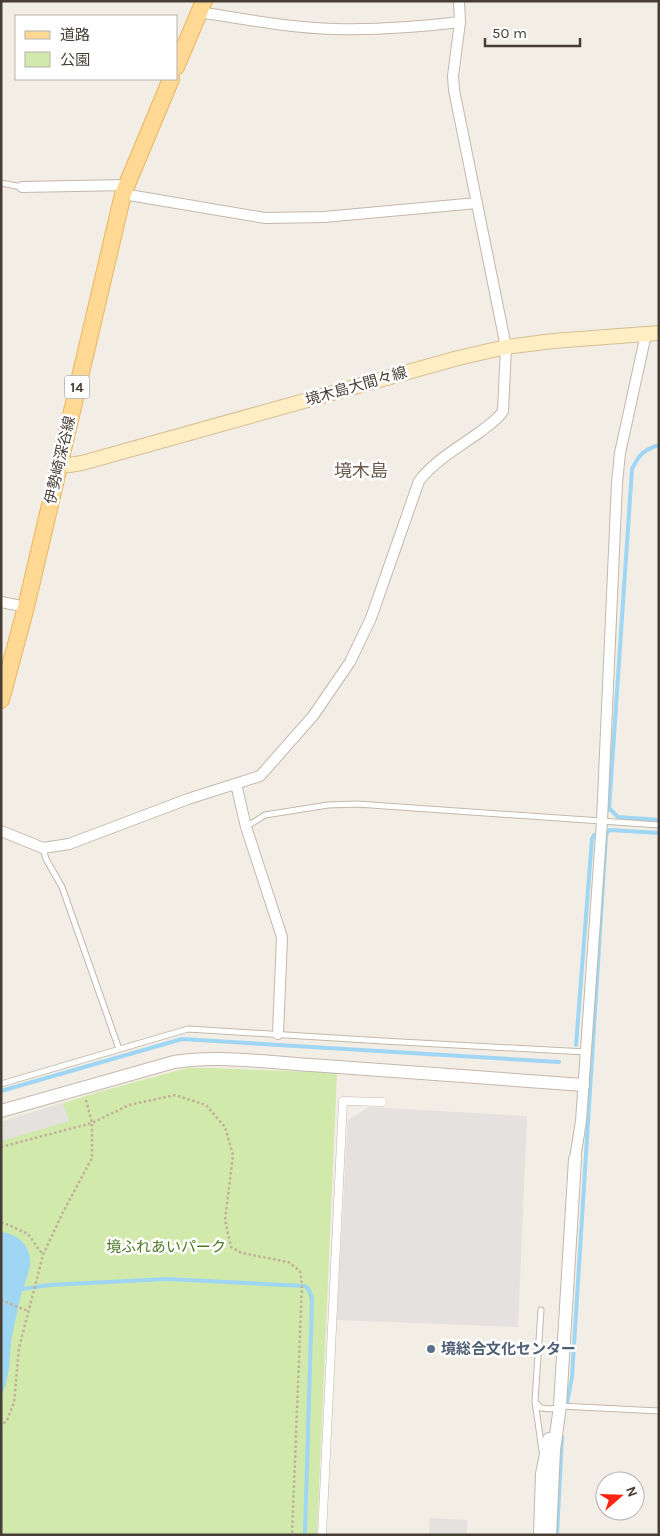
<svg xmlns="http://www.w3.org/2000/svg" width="660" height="1536" font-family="Karla,'Noto Sans JP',sans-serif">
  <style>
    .green { fill: #d2e9ac }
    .parking { fill: #e4e1de }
    .water { fill: #9fd6f3 }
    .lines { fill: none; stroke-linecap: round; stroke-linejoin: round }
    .stream { stroke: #9fd6f3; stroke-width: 4 }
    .service-casing { stroke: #c2b8ab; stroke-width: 7 }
    .pedestrian-casing { stroke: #c2b8ab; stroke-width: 9 }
    .minor-casing { stroke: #c2b8ab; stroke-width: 12 }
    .tertiary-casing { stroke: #c2b8ab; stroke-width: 14 }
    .secondary-casing { stroke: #d5bf93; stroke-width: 16 }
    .primary-casing { stroke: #e8b55f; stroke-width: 18 }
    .path { stroke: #c1b098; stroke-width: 2.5; stroke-dasharray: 2.5 2.5; stroke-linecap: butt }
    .service { stroke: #fff; stroke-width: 5 }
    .pedestrian { stroke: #fff; stroke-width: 8 }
    .minor { stroke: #fff; stroke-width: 10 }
    .tertiary { stroke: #fff; stroke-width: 12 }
    .secondary { stroke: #ffedc4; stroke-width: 14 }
    .primary { stroke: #ffd993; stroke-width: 16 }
    .service-dot { fill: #5c6f8a; stroke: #fff; stroke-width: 2 }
    .labels { text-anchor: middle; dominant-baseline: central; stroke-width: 5; stroke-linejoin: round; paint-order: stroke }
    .shield { fill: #fff; stroke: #7e7872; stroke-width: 1 }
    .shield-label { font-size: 14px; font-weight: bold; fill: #463e35 }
    .street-label { font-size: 15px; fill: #463e35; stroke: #fff }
    .park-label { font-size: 15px; fill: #4b7a26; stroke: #fff }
    .service-label { font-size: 15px; font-weight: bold; fill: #4e5e75; stroke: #fff; text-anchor: start }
    .quarter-label { font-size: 18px; fill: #695b4b; stroke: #fff }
  </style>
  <rect width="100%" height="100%" fill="#f3eee5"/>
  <path class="green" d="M187,1068H212L337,1073L317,1535H1V1122L102,1091Z"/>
  <path class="parking" d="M63,1103L69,1121L1,1141V1122Z
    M369,1107L527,1116L518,1327L337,1320L348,1120Z
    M430,1518L467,1520V1535H429Z"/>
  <path class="water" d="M1,1232C15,1233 28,1243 30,1258C32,1269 24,1284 21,1295C18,1308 15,1322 12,1336C9,1355 11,1378 1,1396Z"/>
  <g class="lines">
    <path class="stream" d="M610,809L618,817L659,820
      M609,810L632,469C639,455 643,450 659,445
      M576,1045L592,839L594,835
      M1,1091L182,1039L559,1062
      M23,1289L49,1285L167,1279L305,1286L309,1290L312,1299L305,1532
      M566,1408L572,1377L606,836L607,832L610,830L659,833
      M557,1535L562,1437"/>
    <defs>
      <path id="service" d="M1,183L22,187
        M246,827L265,815L328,805L357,804L659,825
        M43,848L46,859L62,887L119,1049
        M1,1084L188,1029L383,1041L586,1052
        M541,1310L535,1401L542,1451
        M535,1402L541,1408C548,1409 554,1410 560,1406L659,1411"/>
      <path id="pedestrian" d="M322,1535L343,1101L382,1102"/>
      <path id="minor" d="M199,12C244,19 290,28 335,29C377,30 419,27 460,22
        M22,187L126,185
        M123,194L265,218L324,217L477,203
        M1,602L26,607
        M236,784L246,827L282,937L278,1034
        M1,831L43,848L69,844L188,799L260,776L313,716L350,662L371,618L419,481C434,461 459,447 480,432C488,425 498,420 503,411L506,347L454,90L453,76L460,22L459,1
        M575,1159L581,1121L602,821L617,483L620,453L646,334"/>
      <path id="tertiary" d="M1,1111L174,1062C219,1055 266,1062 311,1065C402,1071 493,1078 583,1085
        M540,1535L542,1474L549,1439
        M550,1535L554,1450L560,1406L575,1159"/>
      <path id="secondary" d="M59,464L69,465L82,463L458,358L506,347L553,341L659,333"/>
      <path id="primary" d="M176,67L204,1
        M1,700L26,607L123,194L171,79"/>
    </defs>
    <use href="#service" class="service-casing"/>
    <use href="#pedestrian" class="pedestrian-casing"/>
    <use href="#minor" class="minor-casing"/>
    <use href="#tertiary" class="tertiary-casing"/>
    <use href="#secondary" class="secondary-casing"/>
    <use href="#primary" class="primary-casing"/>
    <path class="path" d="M86,1100L92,1123L129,1105L175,1095L206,1105L225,1127L233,1155L225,1220L231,1247L242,1253L288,1262L300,1271L302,1284L292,1535
      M1,1147L92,1123V1158L63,1212L43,1255L19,1348L14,1403L7,1420L1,1426
      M1,1223H4L28,1234L43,1255
      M1,1300L28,1311"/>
    <use href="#service" class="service"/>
    <use href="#pedestrian" class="pedestrian"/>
    <use href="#minor" class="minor"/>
    <use href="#tertiary" class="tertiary"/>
    <use href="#secondary" class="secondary"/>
    <use href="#primary" class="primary"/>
  </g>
  <circle class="service-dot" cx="431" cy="1349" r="5"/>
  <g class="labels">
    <rect class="shield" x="64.5" y="375.5" width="25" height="23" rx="4"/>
    <g class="shield-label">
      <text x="77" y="387">14</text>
    </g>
    <g class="street-label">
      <text transform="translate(356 386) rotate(-16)">境木島大間々線</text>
      <text transform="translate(60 460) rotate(-77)">伊勢崎深谷線</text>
    </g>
    <g class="park-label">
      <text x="166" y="1247">境ふれあいパーク</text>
    </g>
    <g class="service-label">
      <text x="441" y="1349">境総合文化センター</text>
    </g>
    <g class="quarter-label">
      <text x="361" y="471">境木島</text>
    </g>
  </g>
  <rect width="660" height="1536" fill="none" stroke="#463e35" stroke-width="5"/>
  <rect x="15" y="15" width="162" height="65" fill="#ffffff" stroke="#b5b2ae"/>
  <rect x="25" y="31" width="25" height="8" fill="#ffd993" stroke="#b5b2ae"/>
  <text x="60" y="40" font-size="15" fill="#463e35">道路</text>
  <rect x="25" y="52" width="25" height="15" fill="#d2e9ac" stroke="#b5b2ae"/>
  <text x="60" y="65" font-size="15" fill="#463e35">公園</text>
  <g transform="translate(620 1496) rotate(70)"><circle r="24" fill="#ffffff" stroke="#b5b2ae"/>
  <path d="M0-4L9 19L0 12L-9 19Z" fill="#ff2411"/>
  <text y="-8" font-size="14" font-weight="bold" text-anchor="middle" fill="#463e35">N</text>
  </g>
  <path d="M485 38v8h95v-8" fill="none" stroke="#463e35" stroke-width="2.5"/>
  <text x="492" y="38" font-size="15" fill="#463e35" stroke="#ffffff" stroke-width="4" paint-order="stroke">50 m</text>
</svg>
